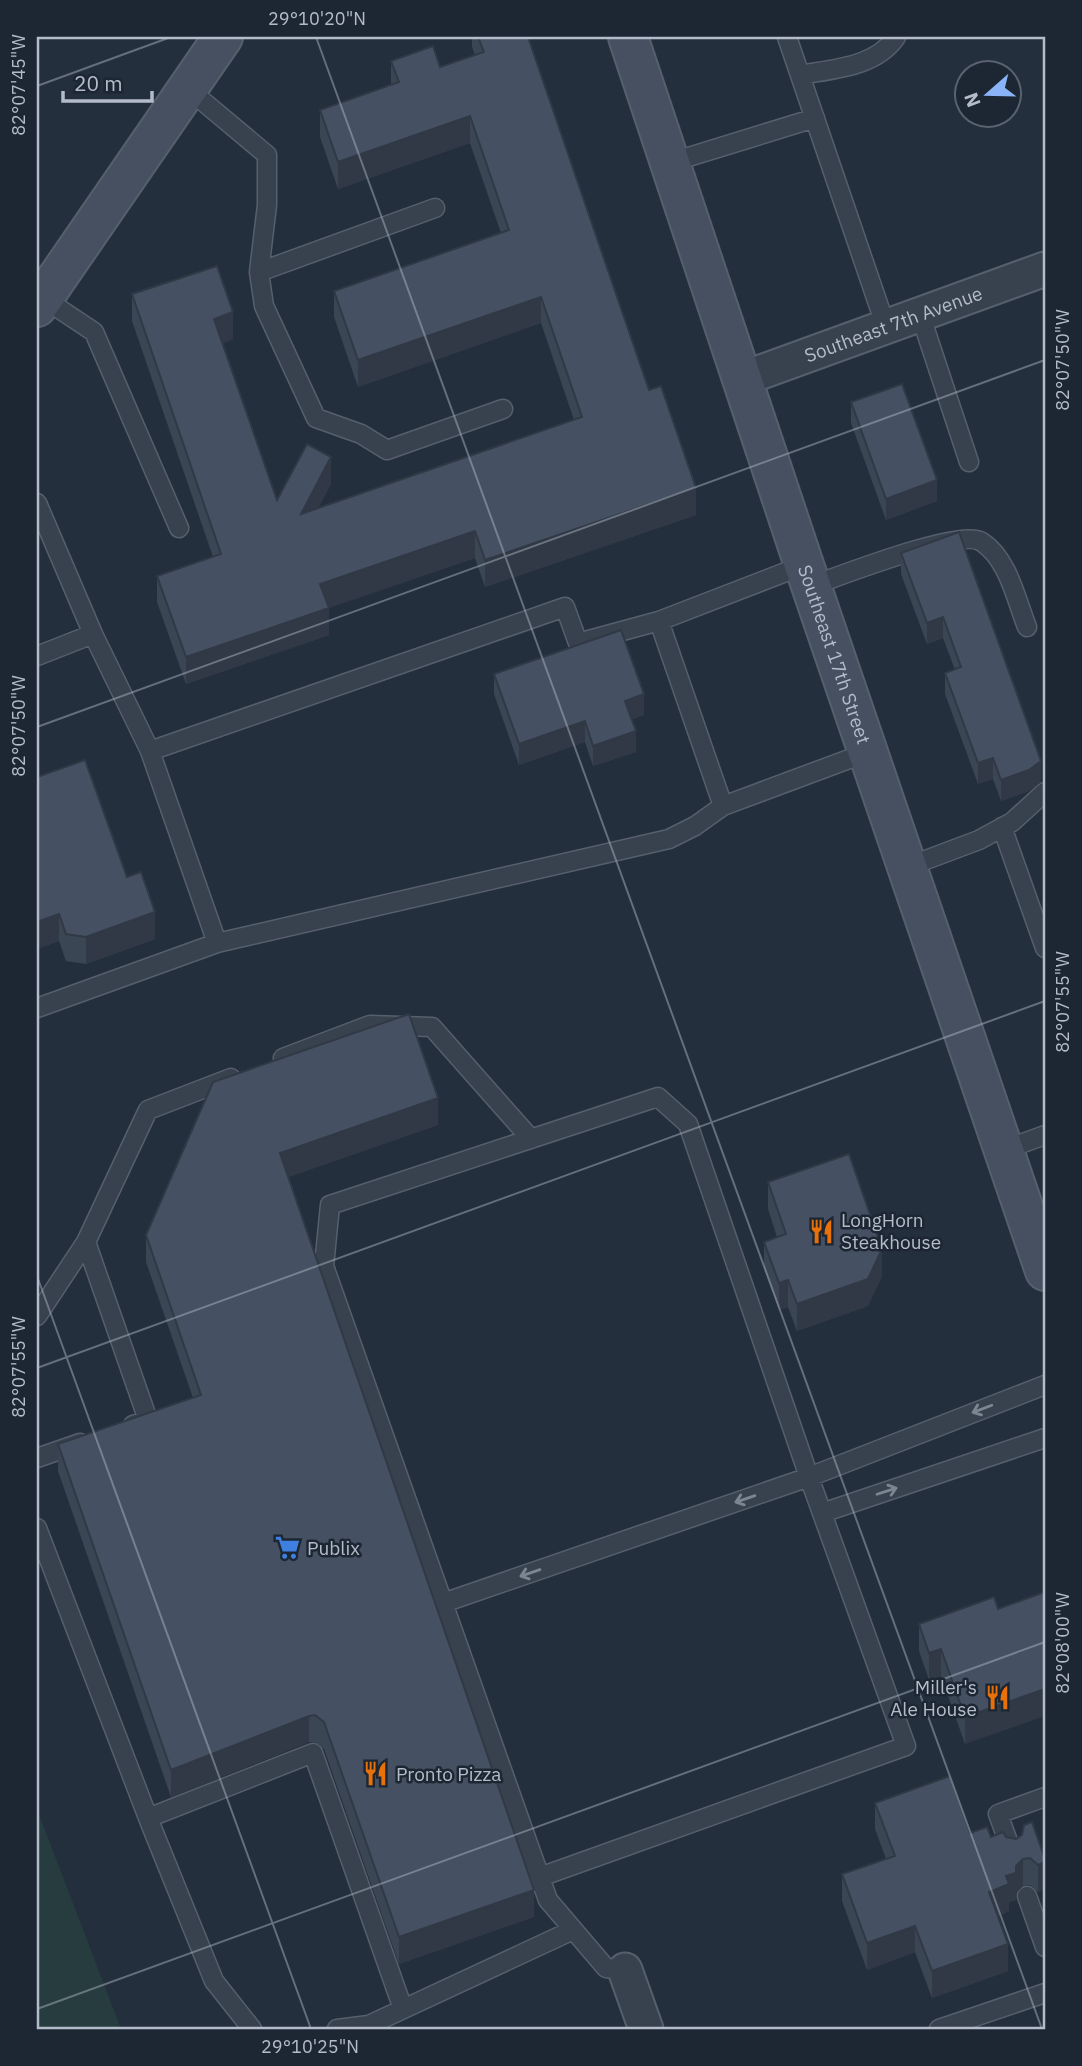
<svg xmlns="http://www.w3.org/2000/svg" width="1082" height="2066" font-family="'IBM Plex Sans',sans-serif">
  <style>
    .green { fill: #263c3f }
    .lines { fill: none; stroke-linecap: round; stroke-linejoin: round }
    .service-casing { stroke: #565f6c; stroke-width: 21 }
    .minor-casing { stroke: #565f6c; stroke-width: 37 }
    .secondary-casing { stroke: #565f6c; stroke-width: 42 }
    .service { stroke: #38414e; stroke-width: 18 }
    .minor { stroke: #38414e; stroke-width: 33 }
    .secondary { stroke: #465061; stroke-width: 38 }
    .wall { fill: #3b4654 }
    .shaded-wall { fill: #303945 }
    .building { fill: #455162; stroke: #303945; stroke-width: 2 }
    .oneway { stroke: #7c8592 }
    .ticks { fill: none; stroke: #b4bcc9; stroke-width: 2; stroke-opacity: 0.45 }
    .labels { text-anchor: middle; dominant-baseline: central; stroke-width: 5; stroke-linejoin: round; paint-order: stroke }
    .street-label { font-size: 19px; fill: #b4bcc9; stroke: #1d2633 }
    .poi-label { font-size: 19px; fill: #b4bcc9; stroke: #1d2633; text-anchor: start }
    .neatline { fill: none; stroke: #b4bcc9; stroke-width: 2.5 }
    .ticks-label { font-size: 18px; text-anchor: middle; fill: #b4bcc9 }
  </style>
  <rect width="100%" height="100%" fill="#242f3e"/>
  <path class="green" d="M37,1809L121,2029H37Z"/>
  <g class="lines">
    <defs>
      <path id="service" d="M787,37L886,327
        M800,75C833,69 876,67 896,37
        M187,88L267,155V205L259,272L264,306L316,418L361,434L387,450L503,409
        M669,163L815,118
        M259,272L435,208
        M43,298L94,332L179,528
        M920,314L969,462
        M37,503L93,634L37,656
        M804,565L659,621L723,806L868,752
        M811,586C840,576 961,528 982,542C1008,559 1016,599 1027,627
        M93,634L150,751
        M1002,827L1045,948
        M907,867L979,840L1012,822L1045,792
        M217,943L669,839L695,826L723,806
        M37,1008L217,943L150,751L565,607L578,643L659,621
        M283,1058L370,1025L432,1027L531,1139
        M1004,1150L1045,1135
        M86,1242L148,1420L133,1425
        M37,1316L86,1242L148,1110L231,1078
        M37,1458L80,1443
        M822,1513L1045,1438
        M37,1528L150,1823L214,1981L252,2029
        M443,1603L809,1477L1045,1385
        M148,1818L313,1753L403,2009
        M1013,1855L998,1814L1045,1797
        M540,1877L906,1746L809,1477L688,1124L658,1097L330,1205L324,1266L548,1900L606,1968L625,1970
        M1027,1896L1045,1947
        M337,2029L369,2025L573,1930
        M939,2029L1045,1993"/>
      <g id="minor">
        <path id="s1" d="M742,379L1045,269"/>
        <path d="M625,1970L646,2029"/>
      </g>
      <g id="secondary">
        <path id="s2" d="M628,37L804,565L1045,1271"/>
        <path d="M37,307L223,37"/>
      </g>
    </defs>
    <use href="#service" class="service-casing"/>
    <use href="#minor" class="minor-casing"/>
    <use href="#secondary" class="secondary-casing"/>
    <use href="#service" class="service"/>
    <use href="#minor" class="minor"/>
    <use href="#secondary" class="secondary"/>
  </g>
  <path class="wall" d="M472,37H528L649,390L696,515L485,587L475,558L328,608L329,635L186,684L157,602V576L213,557L132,321V294L233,339L223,343L277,500L331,484L318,508L574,420L541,323L358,387L334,317V291L501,233L470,143L338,189L320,137V110L391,85V61L440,67L475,55L472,47Z
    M851,402L937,501L886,520L851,423Z
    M959,532L1041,782L1029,791L1001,801L993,779L978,784L945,694V673L955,670L943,638L927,644L901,574V553Z
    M494,674L644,715L632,719L636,752L593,766L585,742L519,765L494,694Z
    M37,777L127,877L155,939L86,964L66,961L59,941L37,949Z
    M213,1082L438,1125L288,1177L534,1917L399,1964L324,1749L315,1742H309L171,1797L58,1471V1444L193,1398L146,1262V1235Z
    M768,1182L882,1276L868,1306L797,1331L788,1307L779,1310L764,1268V1242L777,1237L768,1209Z
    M998,1609L965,1744L941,1676L929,1680L919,1651V1624Z
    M875,1803L970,1833L991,1837H1006L1045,1859V1889L1038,1892L1030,1885L1023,1886L1016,1893V1900L1009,1902V1911L998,1916L1008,1971L932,1998L915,1952L867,1970L842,1901V1874L886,1859L875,1829Z"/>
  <path class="shaded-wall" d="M470,116V143L338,189V162Z
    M541,297V323L358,387V360Z
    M233,312V339L214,346V319Z
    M331,457V484L301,541V514Z
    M937,480V501L886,520V499Z
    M696,488V515L485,587V560Z
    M475,531V558L320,611V584Z
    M329,608V635L186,684V657Z
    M943,617V638L927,644V623Z
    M644,694V715L625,722V701Z
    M585,721V742L519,765V744Z
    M636,731V752L593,766V746Z
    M993,758V779L978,784V763Z
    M1041,761V782L1029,791L1001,801V780Z
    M155,912V939L86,964V937Z
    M59,914V941L37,949V922Z
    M438,1098V1125L280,1180V1153Z
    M882,1249V1276L868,1306L797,1331V1304Z
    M788,1280V1307L779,1310V1283Z
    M941,1649V1676L929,1680V1653Z
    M1045,1689V1716L965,1744V1717Z
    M309,1716V1742L171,1797V1770Z
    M1023,1859V1886L1016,1893V1900L1009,1902V1911L989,1919V1892L1006,1876Z
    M1045,1862V1889L1038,1892V1865Z
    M534,1890V1917L399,1964V1937Z
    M915,1926V1952L867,1970V1943Z
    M1008,1944V1971L932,1998V1971Z"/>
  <path class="building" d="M478,37H528L649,390L661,386L696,488L485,560L475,531L320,584L329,608L186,657L157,576L221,554L132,294L217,266L233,312L214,319L277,500L307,444L331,457L301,514L582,417L541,297L358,360L334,291L509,230L470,116L338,162L320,110L399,82L391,61L433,46L440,67L484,52Z
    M902,384L937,480L886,499L851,402Z
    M959,532L1041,761L1029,770L1001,780L993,758L978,763L945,673L961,667L943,617L927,623L901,553Z
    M621,630L644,694L625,701L636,731L593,746L585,721L519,744L494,674Z
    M85,760L127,877L141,872L155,912L86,937L66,934L59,914L37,922V777Z
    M409,1014L438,1098L280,1153L534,1890L399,1937L324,1722L315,1715L309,1716L171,1770L58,1444L201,1395L146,1235L213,1082Z
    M849,1154L882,1249L868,1279L797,1304L788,1280L779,1283L764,1242L786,1234L768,1182Z
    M1045,1592V1689L965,1717L941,1649L929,1653L919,1624L994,1597L998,1609Z
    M950,1776L970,1833L987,1827L991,1837L1003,1832L1006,1837L1016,1839L1022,1835L1024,1825L1032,1822L1045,1859V1862L1038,1865L1030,1858L1023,1859L1016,1866V1873L1006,1876L1009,1884L989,1892L1008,1944L932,1971L915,1926L867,1943L842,1874L895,1856L875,1803Z"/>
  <defs><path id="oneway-shaft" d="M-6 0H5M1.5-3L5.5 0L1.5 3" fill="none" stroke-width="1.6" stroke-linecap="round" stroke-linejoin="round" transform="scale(1.75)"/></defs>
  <g class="oneway">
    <use href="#oneway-shaft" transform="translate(982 1409) rotate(159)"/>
    <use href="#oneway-shaft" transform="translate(887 1491) rotate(-18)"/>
    <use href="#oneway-shaft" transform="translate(745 1499) rotate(161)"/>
    <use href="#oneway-shaft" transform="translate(530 1573) rotate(161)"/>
  </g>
  <path class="ticks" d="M316,37L1042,2029M37,86L171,37M37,727L1045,360M37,1276L311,2029M37,1368L1045,1001M37,2009L1045,1642"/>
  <defs>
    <symbol id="restaurant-bare" viewBox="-9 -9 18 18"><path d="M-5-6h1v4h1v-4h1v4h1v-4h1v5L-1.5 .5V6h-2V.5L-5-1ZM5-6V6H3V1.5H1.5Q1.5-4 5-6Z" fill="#e8710a" stroke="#1d2633" stroke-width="2.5" paint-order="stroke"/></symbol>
    <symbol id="supermarket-bare" viewBox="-9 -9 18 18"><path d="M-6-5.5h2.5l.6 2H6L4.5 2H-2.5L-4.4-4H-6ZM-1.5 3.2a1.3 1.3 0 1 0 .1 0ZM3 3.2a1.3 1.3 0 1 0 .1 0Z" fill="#3f7fe0" stroke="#1d2633" stroke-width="2.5" paint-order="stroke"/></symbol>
  </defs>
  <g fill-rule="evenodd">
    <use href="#restaurant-bare" x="804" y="1214" width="35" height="35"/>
    <use href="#supermarket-bare" x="270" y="1530" width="35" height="35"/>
    <use href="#restaurant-bare" x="980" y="1680" width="35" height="35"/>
    <use href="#restaurant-bare" x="358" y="1756" width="35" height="35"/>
  </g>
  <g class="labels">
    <g class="street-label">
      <text stroke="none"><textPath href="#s1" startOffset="161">Southeast 7th Avenue</textPath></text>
      <text stroke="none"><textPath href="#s2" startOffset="651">Southeast 17th Street</textPath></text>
    </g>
    <g class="poi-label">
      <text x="841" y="1220">LongHorn<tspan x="841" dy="22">Steakhouse</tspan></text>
      <text x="307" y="1548">Publix</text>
      <text x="977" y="1687" text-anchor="end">Miller's<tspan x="977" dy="22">Ale House</tspan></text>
      <text x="396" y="1774">Pronto Pizza</text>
    </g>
  </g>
  <rect width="1082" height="2066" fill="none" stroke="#1d2633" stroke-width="77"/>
  <g transform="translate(988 94) rotate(250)"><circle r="33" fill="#1d2633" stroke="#59626f" stroke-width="2"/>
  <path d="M0-5L12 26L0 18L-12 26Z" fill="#8ab4f8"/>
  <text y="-10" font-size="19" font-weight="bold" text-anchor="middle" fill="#b4bcc9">N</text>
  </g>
  <path d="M63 91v10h89v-10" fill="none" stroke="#b4bcc9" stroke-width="3.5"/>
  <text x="74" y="91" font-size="21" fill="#b4bcc9" stroke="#1d2633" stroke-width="5" paint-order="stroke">20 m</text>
  <rect x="38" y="38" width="1006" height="1990" class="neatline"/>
  <g class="ticks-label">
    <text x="317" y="25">29°10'20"N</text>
    <text transform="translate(19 85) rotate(-90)" y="6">82°07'45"W</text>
    <text transform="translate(1063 360) rotate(-90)" y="6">82°07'50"W</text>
    <text transform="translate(19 726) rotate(-90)" y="6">82°07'50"W</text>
    <text transform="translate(1063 1002) rotate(-90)" y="6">82°07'55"W</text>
    <text transform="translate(19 1367) rotate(-90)" y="6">82°07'55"W</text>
    <text transform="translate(1063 1643) rotate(-90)" y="6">82°08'00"W</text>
    <text x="310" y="2053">29°10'25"N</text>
  </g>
</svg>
